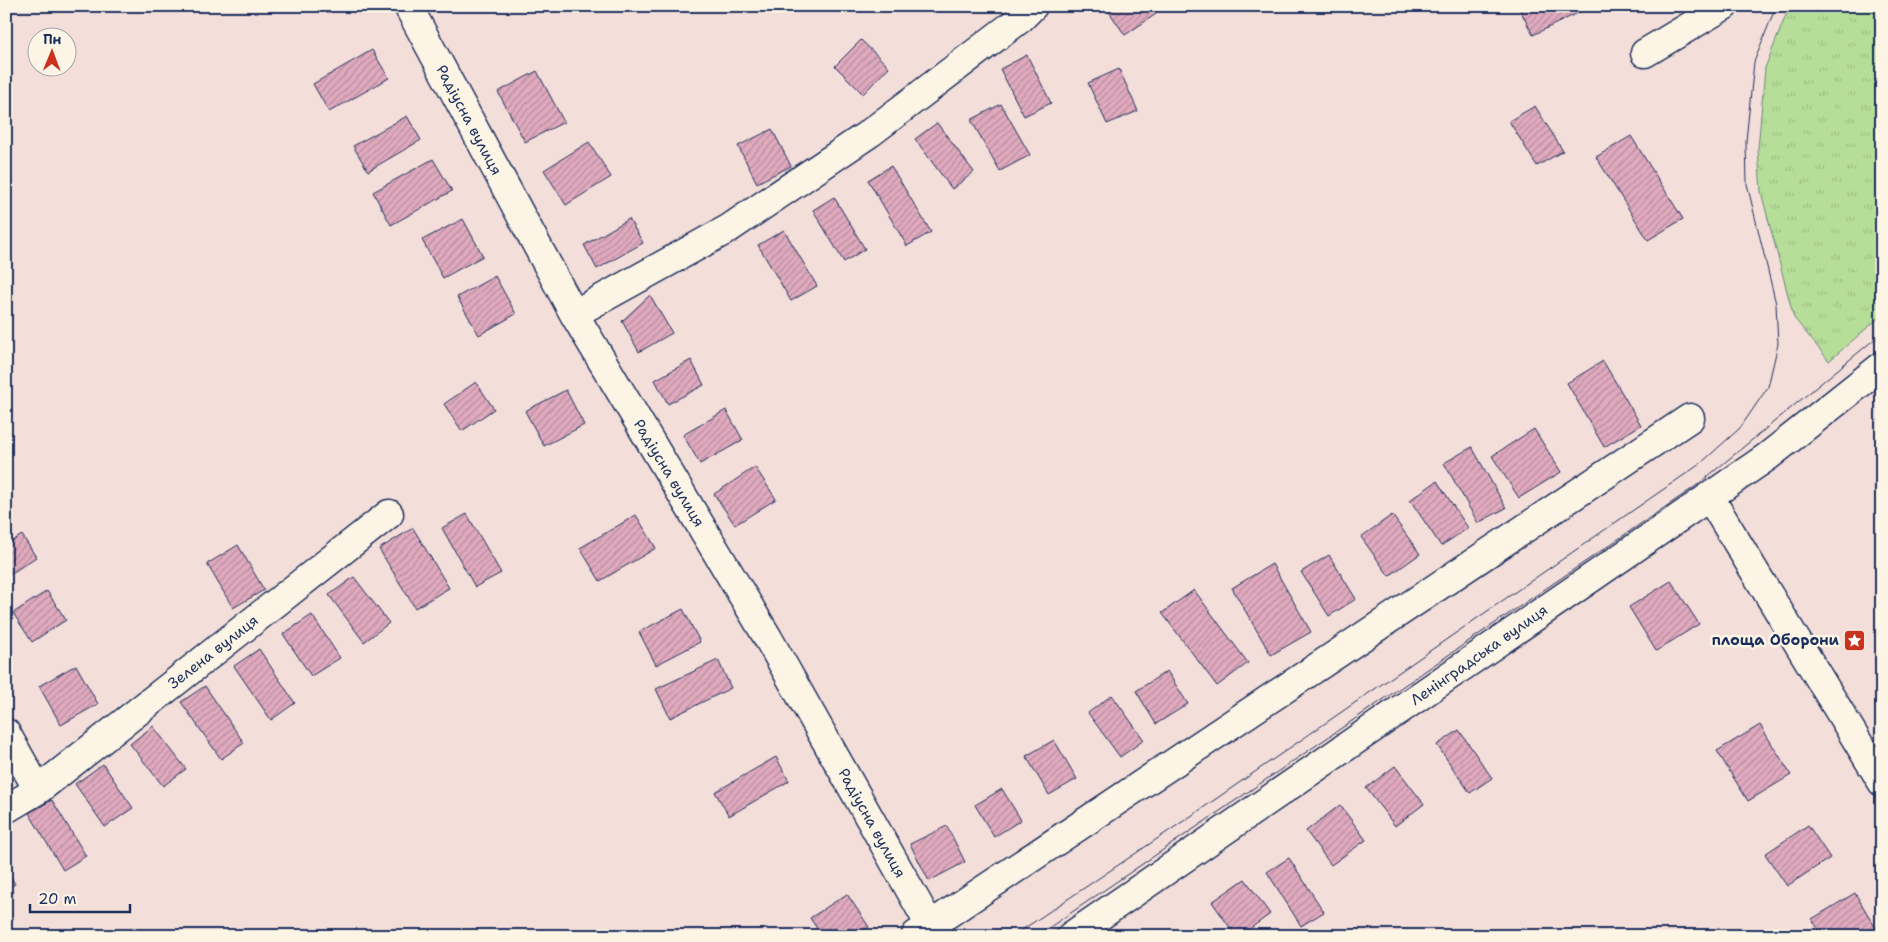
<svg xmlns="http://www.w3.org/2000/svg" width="1888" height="942" font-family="'Shantell Sans',sans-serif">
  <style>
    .grass { fill: url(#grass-tufts); stroke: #69867c }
    .building { fill: url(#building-hatch); stroke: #1b2f5e }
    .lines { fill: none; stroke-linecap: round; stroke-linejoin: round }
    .minor-casing { stroke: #1b2f5e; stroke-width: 31 }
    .minor { stroke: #fcf5e5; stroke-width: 28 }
    .tram { stroke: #1b2f5e; stroke-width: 1 }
    .labels { text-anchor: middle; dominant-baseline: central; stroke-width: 5; stroke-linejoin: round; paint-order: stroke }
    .street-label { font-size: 15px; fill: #1b2f5e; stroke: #fcf5e5 }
    .poi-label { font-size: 15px; font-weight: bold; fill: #1b2f5e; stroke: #fcf5e5; text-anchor: end }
  </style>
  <defs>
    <pattern id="grass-tufts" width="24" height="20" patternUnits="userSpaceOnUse" patternTransform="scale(1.25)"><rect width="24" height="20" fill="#b7de99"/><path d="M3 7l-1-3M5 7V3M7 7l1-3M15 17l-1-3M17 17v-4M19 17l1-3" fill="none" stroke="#9dbf86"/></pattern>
    <pattern id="building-hatch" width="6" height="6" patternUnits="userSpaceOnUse" patternTransform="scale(1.25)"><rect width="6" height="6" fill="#e1aabe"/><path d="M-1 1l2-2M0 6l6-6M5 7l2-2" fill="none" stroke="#b68b9e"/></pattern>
  </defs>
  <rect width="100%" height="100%" fill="#f4ded9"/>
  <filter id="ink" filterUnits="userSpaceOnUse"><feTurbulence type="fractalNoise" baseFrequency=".02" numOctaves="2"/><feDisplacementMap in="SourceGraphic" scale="10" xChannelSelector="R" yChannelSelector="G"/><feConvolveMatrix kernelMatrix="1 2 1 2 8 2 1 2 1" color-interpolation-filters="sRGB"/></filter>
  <g filter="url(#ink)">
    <path class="grass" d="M1796,6H1882V315L1829,361L1794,318L1761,192L1758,149L1765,68L1786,15Z"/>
    <path class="building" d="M1105,6H1150L1156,14L1125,35Z
      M1518,6H1590V7L1533,35Z
      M861,40L889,67L863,94L835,66Z
      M372,50L389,78L329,112L313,84Z
      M1027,55L1051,103L1024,116L1000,69Z
      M1119,69L1138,111L1107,124L1088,83Z
      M537,71L564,122L525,142L498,92Z
      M1001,104L1030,155L1000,171L971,120Z
      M1535,106L1563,151L1537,166L1509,121Z
      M407,116L421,140L368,171L353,146Z
      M937,123L974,172L952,189L915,139Z
      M772,129L791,166L757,183L738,146Z
      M1631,136L1683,219L1648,240L1596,157Z
      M589,142L611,177L566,205L544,170Z
      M433,159L452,191L391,225L373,192Z
      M891,166L931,232L907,246L868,180Z
      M834,197L865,249L844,262L813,210Z
      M463,219L483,256L443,278L422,240Z
      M629,219L643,243L597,269L584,245Z
      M784,230L817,286L791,301L758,245Z
      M495,276L516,314L479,335L457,297Z
      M650,295L672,333L639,352L622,321Z
      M691,360L704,385L668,404L655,380Z
      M1603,361L1641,425L1604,447L1567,383Z
      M476,382L494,409L462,431L444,404Z
      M566,390L584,425L544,446L525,411Z
      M726,410L743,440L700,464L683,435Z
      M1534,429L1561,472L1519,498L1492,456Z
      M1472,447L1506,508L1478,523L1444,463Z
      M755,467L776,499L735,525L714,494Z
      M1437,481L1468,528L1441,546L1410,500Z
      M467,514L501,573L475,587L442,528Z
      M636,515L656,548L600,581L580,548Z
      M1392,515L1420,554L1389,576L1361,537Z
      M413,528L449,588L415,608L379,549Z
      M22,535L36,557L6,577V545Z
      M238,545L264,590L233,608L207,564Z
      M1329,555L1356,599L1329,616L1301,572Z
      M1272,564L1311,632L1271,655L1232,588Z
      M354,577L389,623L364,642L329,595Z
      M1671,581L1699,624L1656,651L1629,607Z
      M1194,590L1248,663L1217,686L1162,613Z
      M47,591L66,620L32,642L13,613Z
      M683,609L700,642L656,665L639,632Z
      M312,615L340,658L311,676L283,634Z
      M259,649L295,703L271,720L234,666Z
      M718,660L731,688L670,718L656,689Z
      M76,665L98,704L61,725L39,686Z
      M1167,671L1188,704L1156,724L1136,691Z
      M205,686L244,743L221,759L181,702Z
      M1112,695L1144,740L1120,757L1088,713Z
      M1760,725L1791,775L1748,801L1717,751Z
      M153,726L186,769L163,786L130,744Z
      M1459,730L1492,778L1470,793L1437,745Z
      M1054,740L1077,779L1049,795L1026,756Z
      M776,757L789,781L729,816L715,792Z
      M103,764L133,808L105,827L75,784Z
      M1395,766L1424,804L1395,826L1366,788Z
      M1002,789L1021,820L994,837L975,805Z
      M52,800L86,856L63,870L29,813Z
      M1340,805L1366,840L1331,865L1306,831Z
      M1808,825L1830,858L1787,886L1765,854Z
      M947,826L965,862L929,881L910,844Z
      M1289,858L1324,912L1301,926L1267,872Z
      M6,868L15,884L6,889Z
      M1245,879L1270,914L1240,936H1236L1212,902Z
      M1855,893L1877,930L1868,936H1822L1812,919Z
      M847,894L869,927L855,936H822L810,918Z"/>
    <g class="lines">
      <defs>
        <path id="minor" d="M408,6L574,314L768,638L936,936
          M1645,53L1724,6
          M574,314L728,229L870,133L1020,19L1033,6
          M1709,496L1882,782
          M6,733L38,790L6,809
          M38,790L389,514
          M916,935L1690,418
          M1071,936L1767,457L1882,366"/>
      </defs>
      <use href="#minor" class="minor-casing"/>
      <use href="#minor" class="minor"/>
      <path class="tram" d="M1013,936L1197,812L1700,464L1740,428L1768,387L1778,344L1776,304L1747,184L1746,141L1754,62L1776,6
        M1037,936L1696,486L1882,333"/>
    </g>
  </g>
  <defs>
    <symbol id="sight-square" viewBox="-11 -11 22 22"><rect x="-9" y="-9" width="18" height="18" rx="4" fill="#c8321e" stroke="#fcf5e5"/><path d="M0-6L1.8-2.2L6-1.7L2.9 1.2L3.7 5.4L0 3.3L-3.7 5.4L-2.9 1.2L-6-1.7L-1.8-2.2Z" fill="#fff"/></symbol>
  </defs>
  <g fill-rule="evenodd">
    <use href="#sight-square" x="1842" y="628" width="25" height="25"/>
  </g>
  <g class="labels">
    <g class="street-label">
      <text transform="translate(469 120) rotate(62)">Радіусна вулиця</text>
      <text transform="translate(669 473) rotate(59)">Радіусна вулиця</text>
      <text transform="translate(213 652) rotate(-38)">Зелена вулиця</text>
      <text transform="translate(1479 655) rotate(-35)">Ленінградська вулиця</text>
      <text transform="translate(872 823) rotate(61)">Радіусна вулиця</text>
    </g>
    <g class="poi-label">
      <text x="1839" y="640">площа Оборони</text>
    </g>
  </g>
  <rect width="1888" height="942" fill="none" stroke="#fcf5e5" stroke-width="25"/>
  <rect x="12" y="12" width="1863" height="917" fill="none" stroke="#1b2f5e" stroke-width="2" filter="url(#ink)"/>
  <g transform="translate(52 52) rotate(1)"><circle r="24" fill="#fcf5e5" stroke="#a2a6af"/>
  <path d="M0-4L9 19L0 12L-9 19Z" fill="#c8321e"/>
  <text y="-8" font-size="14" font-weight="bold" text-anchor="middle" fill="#1b2f5e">Пн</text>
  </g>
  <path d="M30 904v8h100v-8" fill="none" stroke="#1b2f5e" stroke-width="2.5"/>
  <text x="38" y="904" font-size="15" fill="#1b2f5e" stroke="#fcf5e5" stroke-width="4" paint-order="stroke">20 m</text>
</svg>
